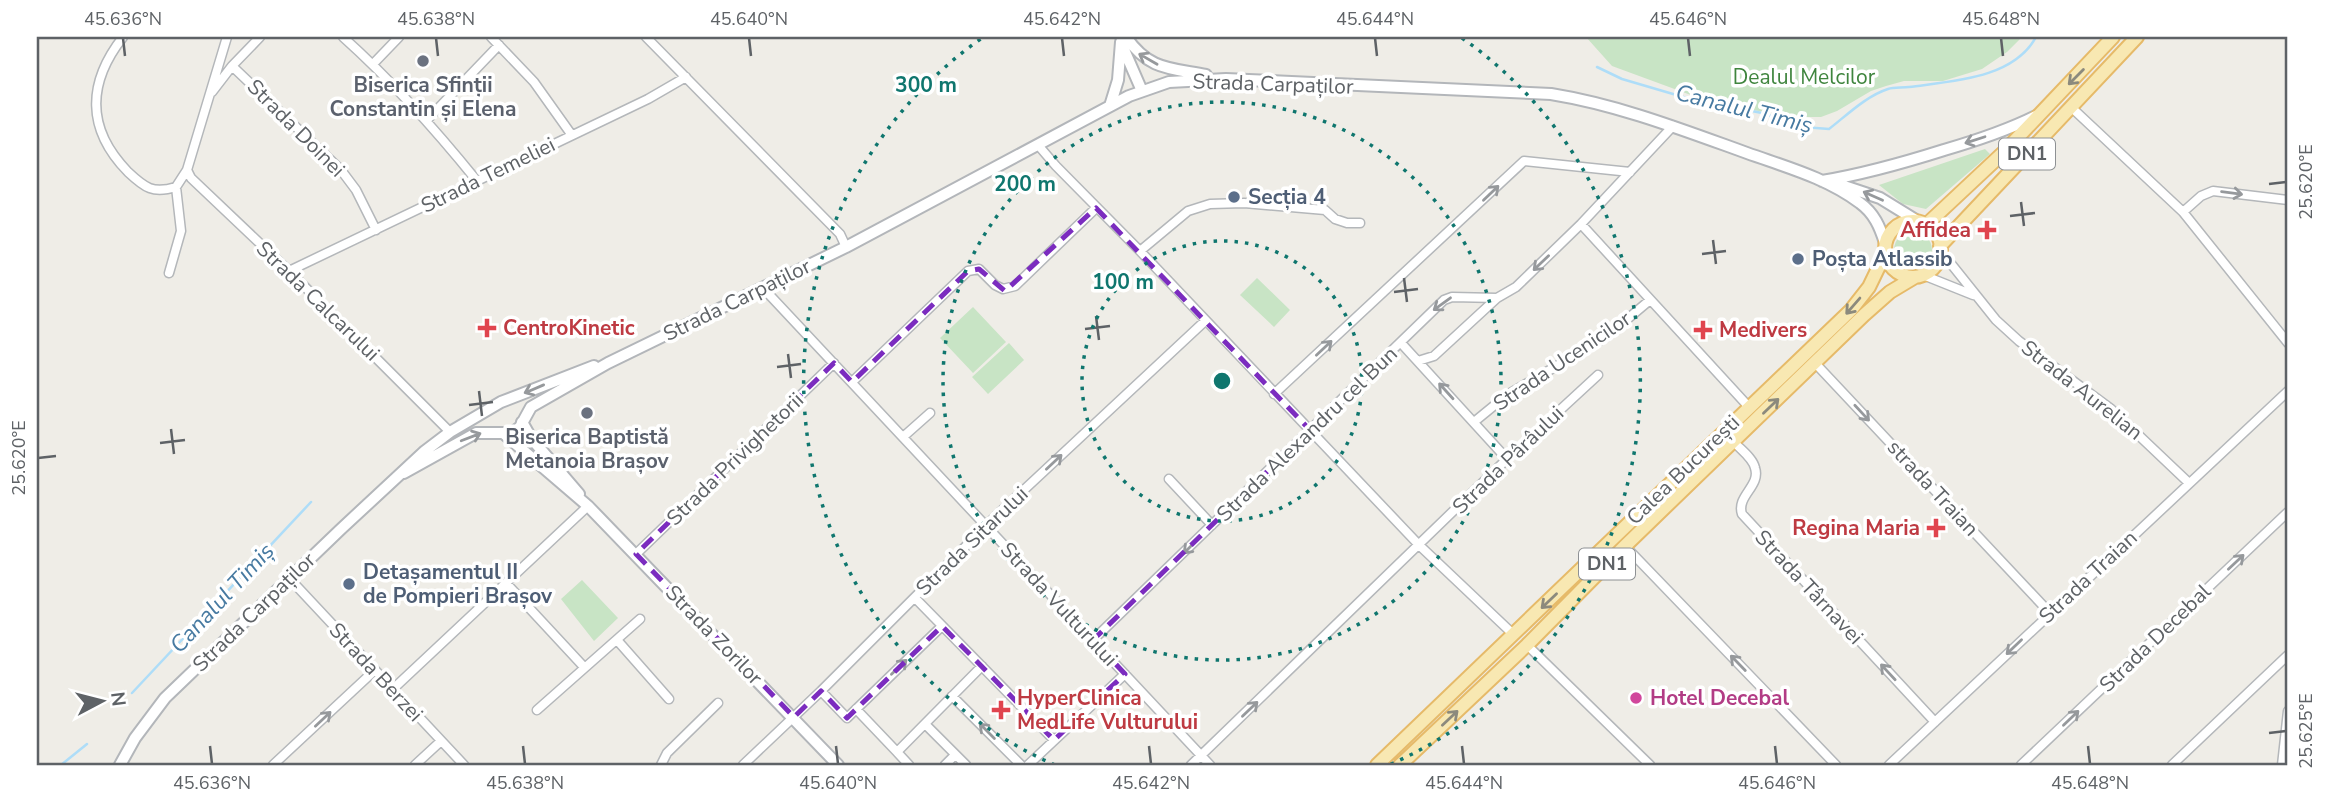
<svg xmlns="http://www.w3.org/2000/svg" width="2325" height="802" font-family="'Nunito Sans',sans-serif">
  <style>
    .green { fill: #c8e4c5 }
    .lines { fill: none; stroke-linecap: round; stroke-linejoin: round }
    .stream { stroke: #aeddf8; stroke-width: 2.5 }
    .street-casing { stroke: #b4b7ba; stroke-width: 11 }
    .secondary-casing { stroke: #b3b6ba; stroke-width: 14 }
    .primary-casing { stroke: #e6ba69; stroke-width: 16 }
    .street { stroke: #fff; stroke-width: 8 }
    .secondary { stroke: #fff; stroke-width: 10 }
    .primary { stroke: #f8e8b2; stroke-width: 12 }
    .oneway { stroke: #96999c }
    .oneway2 { stroke: #8c8a7d }
    .marked { fill: none; stroke: #7b2cbf; stroke-width: 5; stroke-dasharray: 14 9; stroke-linejoin: round }
    .ticks { fill: none; stroke: #5e6266; stroke-width: 2.5 }
    .ring { fill: none; stroke: #0f766e; stroke-width: 3.5; stroke-dasharray: 3.5 7 }
    .worship-dot { fill: #6b7280; stroke: #fff; stroke-width: 2.5 }
    .service-dot { fill: #5c6f8a; stroke: #fff; stroke-width: 2.5 }
    .health-dot { fill: #e0444e; stroke: #fff; stroke-width: 2.5 }
    .hotel-dot { fill: #d1479c; stroke: #fff; stroke-width: 2.5 }
    .labels { text-anchor: middle; dominant-baseline: central; stroke-width: 7; stroke-linejoin: round; paint-order: stroke }
    .shield { fill: #fff; stroke: #8e9194; stroke-width: 2 }
    .shield-label { font-size: 19px; font-weight: bold; fill: #5e6266 }
    .park-label { font-size: 21px; fill: #3f853e; stroke: #fff }
    .street-label { font-size: 21px; fill: #5e6266; stroke: #fff }
    .worship-label { font-size: 21px; font-weight: bold; fill: #5b616d; stroke: #fff }
    .service-label { font-size: 21px; font-weight: bold; fill: #4e5e75; stroke: #fff; text-anchor: start }
    .health-label { font-size: 21px; font-weight: bold; fill: #be3a42; stroke: #fff; text-anchor: start }
    .hotel-label { font-size: 21px; font-weight: bold; fill: #b23c85; stroke: #fff; text-anchor: start }
    .water-label { font-size: 23px; font-style: italic; fill: #477aa1; stroke: #fff }
    .centre { fill: #0f766e; stroke: #fff; stroke-width: 3.5 }
    .ring-label { font-size: 21px; text-anchor: middle; font-weight: bold; fill: #0f766e; stroke: #fff; stroke-width: 7; stroke-linejoin: round; paint-order: stroke }
    .neatline { fill: none; stroke: #5e6266; stroke-width: 2.5 }
    .ticks-label { font-size: 18px; text-anchor: middle; fill: #5e6266 }
  </style>
  <rect width="100%" height="100%" fill="#efede7"/>
  <path class="green" d="M1586,37H2022L2007,52L1982,69L1943,81H1904L1886,86L1871,91L1837,111L1821,117H1801L1718,105L1612,66Z
    M1985,149L1990,154L1926,209L1903,204L1879,185Z
    M1894 250a19 19 0 1 1 38 0a19 19 0 1 1-38 0Z
    M1257,278L1290,310L1274,327L1240,295Z
    M973,307L1006,342L973,373L940,338Z
    M1009,343L1024,360L988,394L972,377Z
    M582,580L618,618L594,641L561,599Z"/>
  <g class="lines">
    <path class="stream" d="M1597,67L1622,79L1690,99L1762,113L1803,127L1829,129C1846,116 1866,96 1888,89C1894,87 1902,88 1909,87C1952,81 2013,79 2036,37
      M132,693L311,502
      M61,765L87,744"/>
    <defs>
      <path id="street" d="M123,37C87,83 86,129 128,172C145,188 153,194 176,187L187,170
        M227,37L187,170L191,178L289,271L450,432
        M343,37C392,81 435,129 477,181
        M491,37L534,82L571,134
        M646,37L840,234L846,247
        M373,64L399,37
        M232,66L341,170L356,190L376,230
        M212,92L232,66L260,37
        M2072,108L2183,212L2288,343
        M427,120L499,45
        M1038,145L1056,166L1140,251L1419,545L1514,635
        M2183,212L2201,196L2213,191L2288,200
        M1581,224L1748,406
        M1940,250L1996,320L2019,341L2111,409L2189,483
        M1140,251L1188,211L1210,204L1244,203L1325,210L1335,219L1347,223H1360
        M289,271L648,99L686,77
        M169,273L181,231L176,187
        M1923,275L1973,295
        M763,288L1210,765
        M1401,343L1507,459
        M1418,361L1434,356L1497,298L1516,287L1581,224L1673,126
        M1815,363L2050,613
        M852,382L968,271L979,269L995,285L1003,289L1015,286L1096,208
        M1274,394L1524,161L1630,172
        M1474,422L1507,395L1606,337L1650,300
        M903,437L930,413
        M1734,442C1740,449 1753,458 1755,468C1761,486 1736,496 1742,514L1935,722
        M1169,479L1212,525
        M1625,546L1836,765
        M636,554L834,363
        M289,578L464,765
        M506,583L584,667
        M915,598L1054,740
        M617,640L669,699
        M1093,640L1444,300L1452,297L1497,298
        M1527,645L1650,765
        M393,689L588,506
        M821,691L847,718L942,626
        M952,696L1021,765
        M856,709L897,752
        M537,710L640,619
        M925,724L966,765
        M273,765L375,670
        M415,765L441,741
        M661,765L667,753L718,703
        M743,765L821,691L998,514L1205,321
        M909,765L897,752L982,666
        M945,765L955,755
        M1028,765L1125,674
        M1191,765L1507,459L1598,375
        M1889,765L2288,391
        M2021,765L2288,512
        M2172,765L2288,655
        M2282,765L2288,711"/>
      <path id="secondary" d="M1126,37C1149,70 1169,68 1206,75
        M1122,45L1142,91
        M1110,106L1118,80L1121,42
        M1822,181C1864,174 1903,163 1944,150C1975,141 2006,131 2036,116
        M1835,183L1880,198L1919,222
        M522,422L531,438L579,494
        M503,433L588,506L838,765
        M404,473L476,433H512L520,427L531,407L608,363L846,247L1129,96L1169,82L1226,79L1551,94C1619,105 1683,130 1747,153C1786,167 1827,178 1860,203C1874,213 1880,227 1885,243
        M120,765L135,738L165,698L341,529L425,451L450,432L501,402L594,366"/>
      <path id="primary" d="M1885 249a28 28 0 1 1 56 0a28 28 0 1 1-56 0Z
        M1926,225L2004,152L2113,37
        M1940,246L2137,37
        M1377,765L1851,310L1869,287L1885,254
        M1400,765L1527,645L1625,546L1864,315L1890,292L1915,277"/>
    </defs>
    <use href="#street" class="street-casing"/>
    <use href="#secondary" class="secondary-casing"/>
    <use href="#primary" class="primary-casing"/>
    <use href="#street" class="street"/>
    <use href="#secondary" class="secondary"/>
    <use href="#primary" class="primary"/>
  </g>
  <defs><path id="oneway-shaft" d="M-6 0H5M1.5-3L5.5 0L1.5 3" fill="none" stroke-width="1.6" stroke-linecap="round" stroke-linejoin="round" transform="scale(1.75)"/></defs>
  <g class="oneway">
    <use href="#oneway-shaft" transform="translate(1148 59) rotate(-150)"/>
    <use href="#oneway-shaft" transform="translate(1975 140) rotate(162)"/>
    <use href="#oneway-shaft" transform="translate(1491 193) rotate(-44)"/>
    <use href="#oneway-shaft" transform="translate(2232 193) rotate(7)"/>
    <use href="#oneway-shaft" transform="translate(1873 196) rotate(-156)"/>
    <use href="#oneway-shaft" transform="translate(1541 263) rotate(136)"/>
    <use href="#oneway-shaft" transform="translate(1442 304) rotate(144)"/>
    <use href="#oneway-shaft" transform="translate(1324 348) rotate(-43)"/>
    <use href="#oneway-shaft" transform="translate(534 389) rotate(157)"/>
    <use href="#oneway-shaft" transform="translate(1446 391) rotate(-132)"/>
    <use href="#oneway-shaft" transform="translate(1862 413) rotate(47)"/>
    <use href="#oneway-shaft" transform="translate(471 437) rotate(-21)"/>
    <use href="#oneway-shaft" transform="translate(1054 462) rotate(-43)"/>
    <use href="#oneway-shaft" transform="translate(1191 546) rotate(135)"/>
    <use href="#oneway-shaft" transform="translate(2236 562) rotate(-43)"/>
    <use href="#oneway-shaft" transform="translate(2014 647) rotate(136)"/>
    <use href="#oneway-shaft" transform="translate(1738 663) rotate(-134)"/>
    <use href="#oneway-shaft" transform="translate(899 667) rotate(-44)"/>
    <use href="#oneway-shaft" transform="translate(1888 672) rotate(-133)"/>
    <use href="#oneway-shaft" transform="translate(1250 709) rotate(-44)"/>
    <use href="#oneway-shaft" transform="translate(2071 718) rotate(-44)"/>
    <use href="#oneway-shaft" transform="translate(323 719) rotate(-43)"/>
    <use href="#oneway-shaft" transform="translate(987 731) rotate(-135)"/>
  </g>
  <g class="oneway2">
    <use href="#oneway-shaft" transform="translate(2076 77) rotate(135)"/>
    <use href="#oneway-shaft" transform="translate(1853 306) rotate(131)"/>
    <use href="#oneway-shaft" transform="translate(1771 406) rotate(-44)"/>
    <use href="#oneway-shaft" transform="translate(1549 601) rotate(136)"/>
    <use href="#oneway-shaft" transform="translate(1450 718) rotate(-43)"/>
  </g>
  <path class="marked" d="M1096,208L1310,430L1093,640L1125,674L1054,740L942,626L847,718L821,691L794,717L636,554L834,363L852,382L968,271L979,269L1005,291Z"/>
  <path class="ticks" d="M123,38L125,56M436,38L438,56M749,38L751,56M1062,38L1064,56M1375,38L1377,56M1688,38L1690,56M2001,38L2003,56M2269,184L2286,182M2021,202L2024,226M2010,216L2035,213M1713,240L1716,264M1702,254L1726,251M1404,278L1407,302M1394,292L1418,289M1096,316L1099,340M1085,329L1110,326M788,354L791,378M777,367L801,364M479,391L482,416M469,405L493,402M171,429L174,454M160,443L185,440M38,458L56,456M2269,733L2286,731M210,746L212,764M523,746L525,764M836,746L838,764M1149,746L1151,764M1462,746L1464,764M1775,746L1777,764M2088,746L2090,764"/>
  <g class="ring">
    <circle cx="1222" cy="381" r="140"/>
    <circle cx="1222" cy="381" r="279"/>
    <path d="M1055 765A419 419 0 0 1 982 38M1462 38A419 419 0 0 1 1389 765"/>
  </g>
  <g class="worship-dot">
    <circle cx="423" cy="61" r="7"/>
    <circle cx="587" cy="413" r="7"/>
  </g>
  <g class="service-dot">
    <circle cx="1234" cy="197" r="7"/>
    <circle cx="1798" cy="259" r="7"/>
    <circle cx="349" cy="584" r="7"/>
  </g>
  <g class="health-dot">
    <path d="M1983.5 219.5h7v7h7v7h-7v7h-7v-7h-7v-7h7z"/>
    <path d="M483.5 317.5h7v7h7v7h-7v7h-7v-7h-7v-7h7z"/>
    <path d="M1699.5 319.5h7v7h7v7h-7v7h-7v-7h-7v-7h7z"/>
    <path d="M1932.5 517.5h7v7h7v7h-7v7h-7v-7h-7v-7h7z"/>
    <path d="M997.5 699.5h7v7h7v7h-7v7h-7v-7h-7v-7h7z"/>
  </g>
  <circle class="hotel-dot" cx="1636" cy="698" r="7"/>
  <g class="labels">
    <g class="shield">
      <rect x="1999" y="138.5" width="56" height="31" rx="5"/>
      <rect x="1579" y="548.5" width="56" height="31" rx="5"/>
    </g>
    <g class="shield-label">
      <text x="2027" y="154">DN1</text>
      <text x="1607" y="564">DN1</text>
    </g>
    <g class="park-label">
      <text x="1804" y="77">Dealul Melcilor</text>
    </g>
    <g class="street-label">
      <text transform="translate(1273 84) rotate(2)">Strada Carpaților</text>
      <text transform="translate(296 128) rotate(45)">Strada Doinei</text>
      <text transform="translate(488 175) rotate(-26)">Strada Temeliei</text>
      <text transform="translate(737 300) rotate(-26)">Strada Carpaților</text>
      <text transform="translate(318 301) rotate(44)">Strada Calcarului</text>
      <text transform="translate(1562 361) rotate(-34)">Strada Ucenicilor</text>
      <text transform="translate(2082 390) rotate(38)">Strada Aurelian</text>
      <text transform="translate(1307 434) rotate(-44)">Strada Alexandru cel Bun</text>
      <text transform="translate(735 459) rotate(-44)">Strada Privighetorii</text>
      <text transform="translate(1508 460) rotate(-44)">Strada Pârâului</text>
      <text transform="translate(1683 470) rotate(-44)">Calea București</text>
      <text transform="translate(1933 488) rotate(47)">strada Traian</text>
      <text transform="translate(972 541) rotate(-44)">Strada Sitarului</text>
      <text transform="translate(2088 577) rotate(-43)">Strada Traian</text>
      <text transform="translate(1809 587) rotate(47)">Strada Târnavei</text>
      <text transform="translate(1059 604) rotate(47)">Strada Vulturului</text>
      <text transform="translate(254 612) rotate(-44)">Strada Carpaților</text>
      <text transform="translate(714 635) rotate(46)">Strada Zorilor</text>
      <text transform="translate(2155 638) rotate(-44)">Strada Decebal</text>
      <text transform="translate(376 672) rotate(47)">Strada Berzei</text>
    </g>
    <g class="worship-label">
      <text x="423" y="85">Biserica Sfinții<tspan x="423" dy="24">Constantin și Elena</tspan></text>
      <text x="587" y="437">Biserica Baptistă<tspan x="587" dy="24">Metanoia Brașov</tspan></text>
    </g>
    <g class="service-label">
      <text x="1248" y="197">Secția 4</text>
      <text x="1812" y="259">Poșta Atlassib</text>
      <text x="363" y="572">Detașamentul II<tspan x="363" dy="24">de Pompieri Brașov</tspan></text>
    </g>
    <g class="health-label">
      <text x="1971" y="230" text-anchor="end">Affidea</text>
      <text x="503" y="328">CentroKinetic</text>
      <text x="1719" y="330">Medivers</text>
      <text x="1920" y="528" text-anchor="end">Regina Maria</text>
      <text x="1017" y="698">HyperClinica<tspan x="1017" dy="24">MedLife Vulturului</tspan></text>
    </g>
    <g class="hotel-label">
      <text x="1650" y="698">Hotel Decebal</text>
    </g>
    <g class="water-label">
      <text transform="translate(1744 109) rotate(14)">Canalul Timiș</text>
      <text transform="translate(222 598) rotate(-47)">Canalul Timiș</text>
    </g>
  </g>
  <circle cx="1222" cy="381" r="10" class="centre"/>
  <g class="ring-label">
    <text x="926" y="92">300 m</text>
    <text x="1025" y="191">200 m</text>
    <text x="1123" y="289">100 m</text>
  </g>
  <rect width="2325" height="802" fill="none" stroke="#ffffff" stroke-width="77"/>
  <g transform="translate(102 701) rotate(83)" stroke="#ffffff" stroke-width="5" paint-order="stroke">
  <path d="M0-5L12 26L0 18L-12 26Z" fill="#5e6266"/>
  <text y="-10" font-size="19" font-weight="bold" text-anchor="middle" fill="#5e6266">N</text>
  </g>
  <rect x="38" y="38" width="2248" height="726" class="neatline"/>
  <g class="ticks-label">
    <text x="123" y="25">45.636°N</text>
    <text x="436" y="25">45.638°N</text>
    <text x="749" y="25">45.640°N</text>
    <text x="1062" y="25">45.642°N</text>
    <text x="1375" y="25">45.644°N</text>
    <text x="1688" y="25">45.646°N</text>
    <text x="2001" y="25">45.648°N</text>
    <text transform="translate(2306 182) rotate(-90)" y="6">25.620°E</text>
    <text transform="translate(19 458) rotate(-90)" y="6">25.620°E</text>
    <text transform="translate(2306 731) rotate(-90)" y="6">25.625°E</text>
    <text x="212" y="789">45.636°N</text>
    <text x="525" y="789">45.638°N</text>
    <text x="838" y="789">45.640°N</text>
    <text x="1151" y="789">45.642°N</text>
    <text x="1464" y="789">45.644°N</text>
    <text x="1777" y="789">45.646°N</text>
    <text x="2090" y="789">45.648°N</text>
  </g>
</svg>
